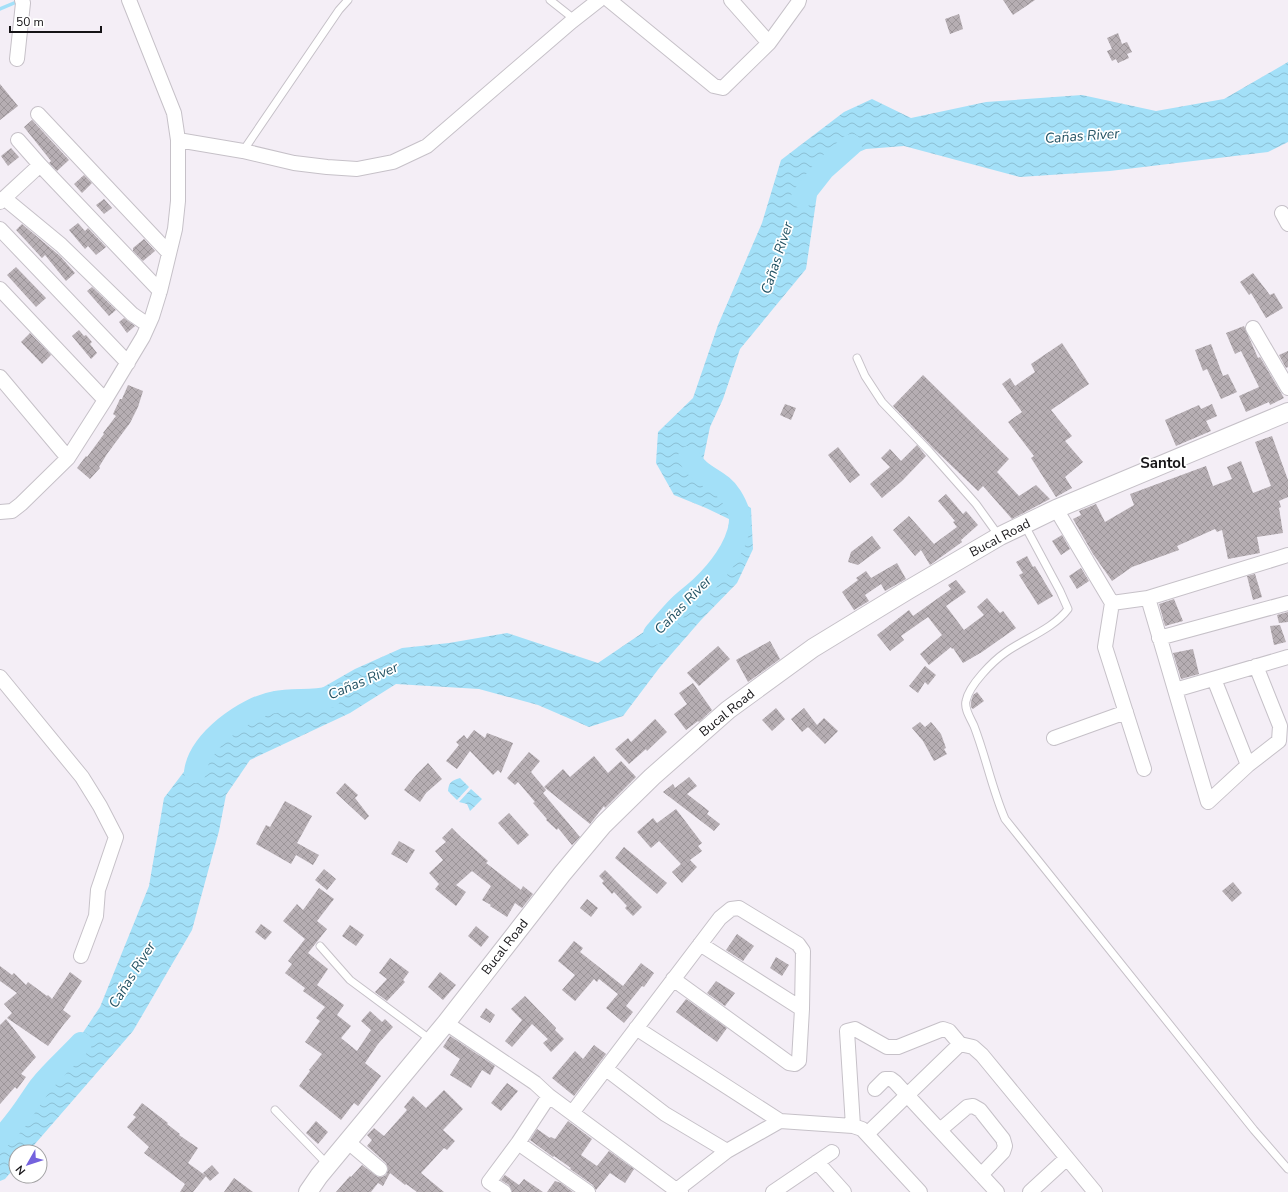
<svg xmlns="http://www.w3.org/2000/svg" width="1288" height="1192" font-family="'Nunito Sans',sans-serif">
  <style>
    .water { fill: url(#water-waves) }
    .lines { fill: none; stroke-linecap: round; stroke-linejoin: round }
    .stream { stroke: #a3e0f8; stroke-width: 3.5 }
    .river { stroke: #a3e0f8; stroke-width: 22 }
    .building { fill: url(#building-cross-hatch) }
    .service-casing { stroke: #c6c1c8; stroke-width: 9 }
    .minor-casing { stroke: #c6c1c8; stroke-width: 16 }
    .tertiary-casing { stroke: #c6c1c8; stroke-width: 20 }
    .service { stroke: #fff; stroke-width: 7 }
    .minor { stroke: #fff; stroke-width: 14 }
    .tertiary { stroke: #fff; stroke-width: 18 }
    .labels { text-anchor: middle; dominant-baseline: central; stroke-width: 3.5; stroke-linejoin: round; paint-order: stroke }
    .street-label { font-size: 13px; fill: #151316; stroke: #fff }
    .water-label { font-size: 14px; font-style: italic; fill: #225263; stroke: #fff }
    .quarter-label { font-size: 15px; font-weight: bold; fill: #151316; stroke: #fff }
  </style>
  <defs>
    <pattern id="water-waves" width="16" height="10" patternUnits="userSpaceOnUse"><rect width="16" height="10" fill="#a3e0f8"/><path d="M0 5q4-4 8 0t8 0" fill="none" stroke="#8bbfd4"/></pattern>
    <pattern id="building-cross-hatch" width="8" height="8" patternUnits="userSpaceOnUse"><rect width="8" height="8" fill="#b6aeb3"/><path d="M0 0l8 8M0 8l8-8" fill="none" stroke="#9c9599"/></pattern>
  </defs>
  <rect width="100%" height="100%" fill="#f4eef6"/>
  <path class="water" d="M1288,62V142L1268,152L1110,171L1020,177L904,146L866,149L821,168L806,269L740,349L723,399L710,427L702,465L718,490L751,508L753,549L737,583L701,620L660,667L623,716L589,727L538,705L479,689L396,684L350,713L250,760L226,795L219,831L192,930L133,1031L28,1152H16V1166L5,1179L0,1181V1124L66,1058L100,1007L149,886L164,798L199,752L228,727L261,708L299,701L355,669L402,648L449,643L507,633L598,663L710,587L728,538L729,519L706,508L674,495L656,463L658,432L693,398L718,325L762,223L781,160L844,112L872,99L911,118L986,102L1082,95L1156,111L1224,99Z
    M460,778L469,787L457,800L448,791C449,782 451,781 460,778Z
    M471,789L482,799L470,811L467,804L459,802Z"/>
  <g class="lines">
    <path class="stream" d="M0,9L19,1"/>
    <path class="river" d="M802,197L824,169L851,145
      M654,634C662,625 670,615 679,606C686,599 695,593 702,586C718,571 736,548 740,524C741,514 736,504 731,496C720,478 700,478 689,457
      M195,772C199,741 245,707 275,702C293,698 312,702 330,697
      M0,1138C17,1123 27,1104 40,1086C52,1071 67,1058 81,1043"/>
  </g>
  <path class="building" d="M1003,0H1035L1013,15Z
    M959,14L963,29L950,34L945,19Z
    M1118,33L1122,44L1127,42L1132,52L1127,54L1129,58L1118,63L1116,59L1112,61L1107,51L1112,49L1107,38Z
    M0,84L18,106L0,120Z
    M32,120L69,160L57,171L49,163L51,161L24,127Z
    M11,148L19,157L8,166L1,156Z
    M84,175L92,183L82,193L74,184Z
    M104,199L112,208L104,214L96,205Z
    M78,223L85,231L88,228L106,247L96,255L88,246L85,249L69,230Z
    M22,224L60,256L75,273L66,281L45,255L42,258L16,230Z
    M144,239L155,251L143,261L133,251V248Z
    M16,267L46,298L36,307L7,275Z
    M1253,273L1270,295L1274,293L1283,308L1266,318L1251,293L1249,295L1240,282Z
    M92,287L116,310L109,316L87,291Z
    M124,318L135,326L127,333L119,322Z
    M1244,326L1258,358L1260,357L1284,398L1270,405L1269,402L1246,412L1239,396L1259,387L1241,351L1235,354L1226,333Z
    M79,330L84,336L86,335L92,342L90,344L97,353L91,359L72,336Z
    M30,333L51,355L42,364L21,342Z
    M1062,343L1089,384L1051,410L1072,436L1065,441L1083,462L1065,477L1072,488L1056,497L1031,458L1034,456L1008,422L1022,412L1002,384L1010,378L1015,386L1035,372L1031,364Z
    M1211,344L1223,376L1228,374L1237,392L1221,399L1207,369L1203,371L1195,350Z
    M1288,351V367L1286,368L1279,355Z
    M923,375L1009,459L997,472L1019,496L1036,485L1050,499L1012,519L983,486L978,491L933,448L893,406Z
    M128,385L143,391L138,407L130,423L107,454L99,467L100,468L90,479L77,468L86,456L87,457L104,434L103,433L116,416L113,414L120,399H122Z
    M785,404L796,408L791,420L780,415Z
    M1212,404L1217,416L1206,421L1211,431L1176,446L1165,420L1199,405L1201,409Z
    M1272,436L1288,480V497L1279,501L1281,507L1279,508L1283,533L1257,537L1260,553L1228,559L1222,530L1217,532L1215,529L1177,546L1179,550L1132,567L1112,581L1093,554L1073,519L1081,515L1079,511L1096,504L1105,522L1134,505L1130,494L1206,466L1213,486L1232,479L1227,467L1241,461L1253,493L1271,486L1255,442Z
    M917,445L926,456L902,481L882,498L870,484L890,467L881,458L890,449L901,461Z
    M838,447L860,475L850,483L828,455Z
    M946,494L963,514L966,511L978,525L961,540L962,542L930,565L921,550L915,556L893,530L909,516L934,544L957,527L953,522L955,521L938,501Z
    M1062,535L1070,549L1061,555L1052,541Z
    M872,536L881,548L858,565L848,562L851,552Z
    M1027,556L1033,567L1035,566L1053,596L1038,605L1019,575L1023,573L1016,562Z
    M897,563L906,579L885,591L881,584L865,595L869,601L854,610L842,592L858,580L856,578L866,571L871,578Z
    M1081,568L1089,581L1077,589L1069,576Z
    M1255,574L1262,597L1253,600L1247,576Z
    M956,580L966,592L946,606L964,630L984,615L977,607L987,598L1000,613L1003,611L1016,628L982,652L963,663L953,648L952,649L951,647L929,665L920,654L942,635L928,617L901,636L904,640L890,651L877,635L909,610L913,616L951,589L948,585Z
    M1174,599L1183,621L1165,626L1159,604Z
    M1288,612V622L1279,623L1277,615Z
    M1280,625L1286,642L1274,645L1270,626Z
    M770,641L780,659L748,682L736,660Z
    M718,646L730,659L699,686L687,673Z
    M1193,649L1199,674L1181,679L1173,653Z
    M925,666L936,675L928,685L925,682L918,693L909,686Z
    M693,683L712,710L699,722L698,721L686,730L674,714L687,704L679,693Z
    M977,692L984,701L973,709L971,707V702L973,695Z
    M776,708L785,719L772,731L762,720Z
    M804,708L817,725L824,718L838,731L825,744L808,727L802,732L791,719Z
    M655,719L667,732L647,751L646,749L629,764L615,749L628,738L631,742Z
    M920,722L925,727L931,722L941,734L946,748L944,749L947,754L934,761L923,741L912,728Z
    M474,730L485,738L487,733L513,743L501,773L498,770L493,775L470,751L457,769L446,761L459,745L456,742L464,735L467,739Z
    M529,752L540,761L531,772L546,790L543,793L580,837L572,845L558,828L557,830L546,820L547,819L533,803L535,802L518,782L515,785L507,778Z
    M594,756L608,773L621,761L636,777L605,808L604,806L590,824L544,787L563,769L570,777Z
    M428,763L442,779L426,793L420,802L404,790L417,774Z
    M689,777L697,786L687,794L709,811L707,814L720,824L714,831L663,792L673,784L675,788Z
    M345,783L358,795L355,798L369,816L365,820L336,793Z
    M285,801L312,816L297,843L319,855L313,865L296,855L291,864L256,844L266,825L270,827Z
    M676,809L702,843L698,846L702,851L690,860L697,867L682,883L672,872L681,864L659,841L651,848L637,832L653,818L657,823Z
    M509,813L529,835L518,845L498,823Z
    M452,828L462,838L488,861L486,863L521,890L523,886L533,894L522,908L515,903L507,917L490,906L491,905L482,900L491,886L472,871L456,885L466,892L456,906L435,889L439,884L429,873L443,860L435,851L446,842L442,838Z
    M399,841L415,850L407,863L391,854Z
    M624,847L667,883L657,894L615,858Z
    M324,869L336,879L327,890L315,880Z
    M605,870L642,907L633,916L625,908L627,906L614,892L612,894L602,883L604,881L599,876Z
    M1233,882L1242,893L1232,902L1222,891Z
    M319,888L334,899L317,921L327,929L308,953L328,969L317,985L344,1005L337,1015L351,1026L341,1038L357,1051L371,1030L361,1021L370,1011L382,1022L385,1019L393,1027L378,1044L365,1063L381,1076L358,1106L354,1103L341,1120L299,1086L310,1071L309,1070L322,1054L305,1042L320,1021L316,1018L325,1007L303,991L305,988L285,973L292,964L288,961L305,939L283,921L297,904L303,910Z
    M587,899L598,908L591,917L580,908Z
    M261,924L272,932L265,940L255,932Z
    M350,925L364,935L356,946L342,936Z
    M476,926L489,937L481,947L468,936Z
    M737,934L754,946L743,961L726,950Z
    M574,941L583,948L580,952L623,986L641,963L654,973L644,987L642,986L626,1006L633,1012L624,1023L606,1008L618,994L599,979L597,982L594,979L575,1001L562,990L575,975L558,961Z
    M776,957L789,965L782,976L770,968Z
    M390,958L409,972L403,980L405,982L387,1001L375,992L387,979L379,973Z
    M0,966L12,975L14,973L26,985L28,982L47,996L48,995L52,999L70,972L82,981L63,1010L71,1016L64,1024L48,1046L7,1018L12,1013L4,1004L17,993L0,981Z
    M440,972L456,985L443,1000L428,987Z
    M716,981L735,993L725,1006L707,993Z
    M525,996L556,1028L555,1030L564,1039L551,1052L543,1043L548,1039L532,1024L512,1047L505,1041L522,1020L511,1009Z
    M686,999L727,1028L717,1042L676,1012Z
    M486,1008L495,1015L490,1023L480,1017Z
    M6,1019L36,1057L21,1074L26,1077L17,1089L15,1087L0,1104V1025Z
    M450,1036L495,1066L490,1075L482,1070L471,1088L450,1075L460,1059L443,1047Z
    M594,1045L606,1054L574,1096L552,1078L575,1051L583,1059Z
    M507,1083L518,1091L501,1111L491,1103Z
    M444,1090L463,1109L443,1130L455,1141L447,1150L444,1148L421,1173L444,1192H417L406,1184L405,1185L390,1173L383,1186L378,1183L371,1192H336L350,1176L351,1177L362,1165L378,1177H382L386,1175L388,1170L386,1163L367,1146L372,1140L367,1135L374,1128L384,1136L407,1110L404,1107L413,1096L426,1108Z
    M142,1103L168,1123L167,1124L180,1134L179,1135L198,1148L188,1163L206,1176L193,1192H180L185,1184L144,1153L149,1147L127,1127L136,1117L133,1115Z
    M316,1121L328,1132L318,1144L306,1133Z
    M568,1121L592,1139L581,1155L597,1166L609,1151L634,1169L625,1183L610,1173L596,1190L593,1185L570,1169L571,1168L554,1156L553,1157L530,1140L537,1129L550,1138L551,1137L555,1139Z
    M212,1165L219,1173L210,1181L203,1173Z
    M505,1175L519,1185L524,1179L543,1192H512L509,1185L501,1180Z
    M234,1178L253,1192H224Z
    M555,1181L561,1183L573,1192H547Z"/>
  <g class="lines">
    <defs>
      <path id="service" d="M550,0L574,19
        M243,151L339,10L348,0
        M857,358L865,376L882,402L929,451L976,504L999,536
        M1024,524L1060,591L1068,609C1053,629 1026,638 1006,652C993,661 969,685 966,701C964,709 971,719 974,726C986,757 992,789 1005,819L1254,1130L1288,1169
        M320,946L350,980L431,1040
        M275,1110L328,1165"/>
      <path id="minor" d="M609,0L714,86L723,88L769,43L798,3L799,0
        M731,0L769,43
        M17,59L23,3L22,0
        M38,114L169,253
        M18,140L40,165L160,291
        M178,140L243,151L294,163L327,167L357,169L393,162L427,146L571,22L599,0
        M4,198L61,245L132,314L148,325
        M0,202L40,165
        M1282,213L1288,224
        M0,229L128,363
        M0,289L105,400
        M1253,328L1288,388
        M0,377L68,458
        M1056,509L1112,603L1105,647L1144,769
        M0,512L12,511L21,504L68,458L105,400L143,337L152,317L160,291L175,229L178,201V140L174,113L129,0
        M1148,598L1288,555
        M1112,603L1148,598L1208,802L1248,765
        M1159,638L1288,603
        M0,677L82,777L100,806L116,837L98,890L96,916L81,956
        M1214,679L1248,765L1279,741L1280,726L1256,666
        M1175,690L1288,657
        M1054,738L1126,712
        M700,944L802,1009
        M446,1023L535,1083L549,1096L676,1190L681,1192
        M636,1028L780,1121
        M606,1069L665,1114L727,1151
        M875,1089L885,1079H891L895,1082L997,1192
        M572,1113L720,918L731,909L739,908L798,944L803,951L802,1009L799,1061L795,1064L789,1063L673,979
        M853,1126L847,1031L855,1029L887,1047H898L943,1029L949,1031L960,1044
        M940,1130L967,1107L973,1106L980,1110L1003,1139L1005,1146L1003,1152L981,1175
        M867,1134L960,1044L973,1047L982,1055L1095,1192
        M348,1142L380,1169
        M518,1143L588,1192
        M817,1162L844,1192
        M504,1192L489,1182L518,1143L549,1096
        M674,1192L727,1151L780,1121L853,1126L862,1129L920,1192
        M773,1192L832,1152
        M1030,1192L1067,1158"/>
      <path id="tertiary" d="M308,1192L319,1176L446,1023L562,874L603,825L652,777L728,710L813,648L908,590L1000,536L1056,509L1288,412"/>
    </defs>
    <use href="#service" class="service-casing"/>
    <use href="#minor" class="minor-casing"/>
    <use href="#tertiary" class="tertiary-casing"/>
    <use href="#service" class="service"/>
    <use href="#minor" class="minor"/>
    <use href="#tertiary" class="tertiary"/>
  </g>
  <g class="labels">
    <g class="street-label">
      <text transform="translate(1000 538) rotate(-28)">Bucal Road</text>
      <text transform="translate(727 713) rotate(-39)">Bucal Road</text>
      <text transform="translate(505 947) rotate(-52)">Bucal Road</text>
    </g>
    <g class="water-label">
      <text transform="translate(1082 136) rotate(-4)">Cañas River</text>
      <text transform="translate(777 258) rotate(-72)">Cañas River</text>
      <text transform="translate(683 605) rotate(-46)">Cañas River</text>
      <text transform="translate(363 681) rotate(-23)">Cañas River</text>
      <text transform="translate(132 975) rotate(-58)">Cañas River</text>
    </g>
    <g class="quarter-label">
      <text x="1163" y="463">Santol</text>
    </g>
  </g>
  <g transform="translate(28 1164) rotate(231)"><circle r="19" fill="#ffffff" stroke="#a1a1a2"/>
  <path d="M0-3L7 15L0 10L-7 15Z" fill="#7462dd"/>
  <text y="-6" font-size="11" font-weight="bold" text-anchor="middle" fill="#151316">N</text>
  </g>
  <path d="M10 26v6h91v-6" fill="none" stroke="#151316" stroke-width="2"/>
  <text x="16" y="26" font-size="12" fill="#151316" stroke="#ffffff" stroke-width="3" paint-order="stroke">50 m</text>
</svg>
